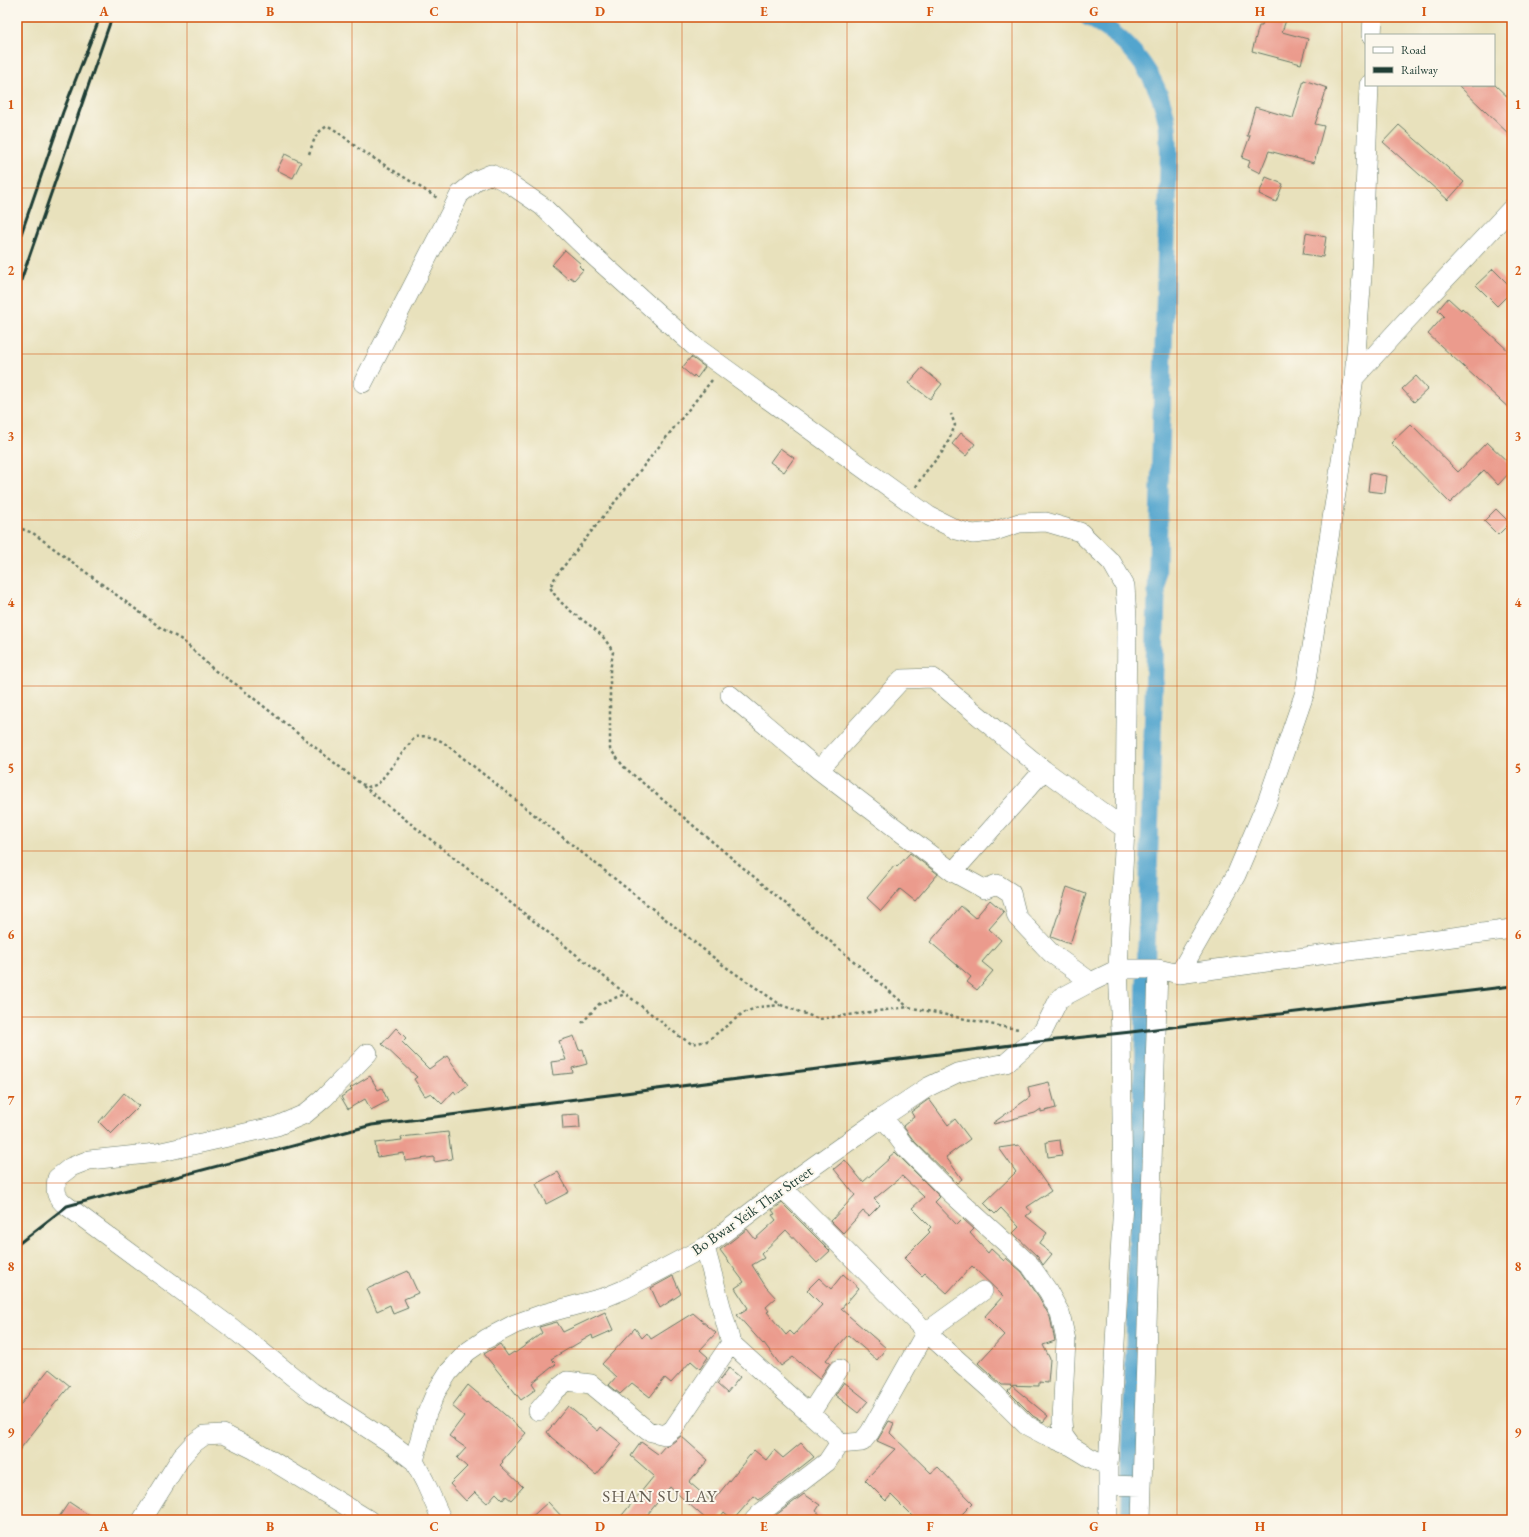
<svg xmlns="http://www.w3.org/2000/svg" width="1529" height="1537" font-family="'EB Garamond',serif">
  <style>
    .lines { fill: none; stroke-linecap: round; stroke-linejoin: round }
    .canal { stroke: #53a5ce; stroke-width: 18 }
    .building { fill: #eb9b8d }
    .minor-casing { stroke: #657664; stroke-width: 20 }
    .path { stroke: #657664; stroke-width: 2.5; stroke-dasharray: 3 3; stroke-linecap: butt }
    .minor { stroke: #fff; stroke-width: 19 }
    .rail { stroke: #1f3d34; stroke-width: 3 }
    .grid { fill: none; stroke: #d45610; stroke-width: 1; stroke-opacity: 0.55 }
    .labels { text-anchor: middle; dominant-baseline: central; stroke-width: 4; stroke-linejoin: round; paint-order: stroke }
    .street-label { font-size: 15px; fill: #1f3d34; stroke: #fbf7ec }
    .quarter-label { font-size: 17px; letter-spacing: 1px; fill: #665e53; stroke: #fbf7ec }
    .neatline { fill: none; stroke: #d45610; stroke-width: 1.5 }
    .grid-label { font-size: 13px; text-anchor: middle; font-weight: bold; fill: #d45610 }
  </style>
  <rect width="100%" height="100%" fill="#fbf7ec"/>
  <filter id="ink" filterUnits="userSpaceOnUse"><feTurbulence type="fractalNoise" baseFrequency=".025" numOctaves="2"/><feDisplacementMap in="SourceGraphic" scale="8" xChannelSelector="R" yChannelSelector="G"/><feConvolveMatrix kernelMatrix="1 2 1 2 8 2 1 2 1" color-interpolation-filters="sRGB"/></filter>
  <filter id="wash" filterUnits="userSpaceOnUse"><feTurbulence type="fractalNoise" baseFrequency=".012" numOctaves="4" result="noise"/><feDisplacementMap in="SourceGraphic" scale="16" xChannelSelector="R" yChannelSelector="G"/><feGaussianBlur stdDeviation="0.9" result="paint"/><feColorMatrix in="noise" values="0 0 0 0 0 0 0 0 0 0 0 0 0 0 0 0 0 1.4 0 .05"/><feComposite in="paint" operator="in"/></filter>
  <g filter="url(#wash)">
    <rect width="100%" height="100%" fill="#e8e1bc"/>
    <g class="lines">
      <path class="canal" d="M1088,17C1128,38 1157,74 1166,118C1169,129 1168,141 1169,152L1147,931L1129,1520"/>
    </g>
    <g id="blocks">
      <path class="building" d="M1264,17H1287L1282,32L1308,39L1301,64L1252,51L1259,26H1262Z
        M1304,80L1327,88L1315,124L1324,126L1314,163L1269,151L1260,173L1248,167L1250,161L1242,158L1250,136H1247L1255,107L1293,118Z
        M1458,85H1495L1512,101V137Z
        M1399,125L1464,182L1448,200L1383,142Z
        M285,154L301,162L293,178L277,170Z
        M1266,177L1283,184L1276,202L1259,194Z
        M1306,233L1326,237L1323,257L1303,254Z
        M565,250L581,264L579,266L583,270L574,280L570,277L568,279L552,265Z
        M1493,269L1512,288V291L1497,306L1476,285Z
        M1448,298L1461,310L1462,308L1512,354V411L1428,334L1444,316L1438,310Z
        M691,357L705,367L697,378L694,375L693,377L682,368Z
        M922,368L942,384L930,399L909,383Z
        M1416,376L1428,389L1414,402L1402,389Z
        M1411,424L1458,472L1487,442L1512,466V470L1498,485L1484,470L1450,503L1391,443Z
        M961,433L975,444L966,456L952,444Z
        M780,448L794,458L784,472L770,462Z
        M1370,473L1387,476L1385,493L1368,491Z
        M1496,509L1510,523L1498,535L1484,521Z
        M910,853L938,874L915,901L900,889L881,911L867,898L895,865L897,867Z
        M1067,887L1086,894L1070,944L1051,937Z
        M990,900L1004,912L989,929L1001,940L982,962L993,971L977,990L967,982L971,977L930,942L961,906L975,918Z
        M396,1028L406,1038L402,1042L429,1069L447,1056L468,1085L456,1094L454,1091L442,1104L431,1093L425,1096L414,1079L417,1077L382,1044Z
        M574,1036L579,1050L583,1049L587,1064L572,1068L573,1073L553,1075L551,1062L566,1060L559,1041Z
        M370,1076L378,1090L382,1088L388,1101L371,1110L365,1099L348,1109L341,1097L352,1090L350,1088Z
        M1049,1082L1056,1108L1041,1112V1109L1035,1113L994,1124L993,1123L1030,1097L1028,1087Z
        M124,1093L139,1106L111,1134L99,1122Z
        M929,1099L948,1125L955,1119L970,1139L946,1157L962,1179L957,1183L914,1141L903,1126L914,1117L911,1112Z
        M579,1114L580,1128L563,1129L562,1115Z
        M448,1132L452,1159L434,1162V1157L405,1161L404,1153L377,1157L375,1143L402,1140L401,1137Z
        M1060,1140L1062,1155L1048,1157L1046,1142Z
        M1019,1145L1051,1191L1027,1207L1031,1212L1026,1216L1047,1233L1039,1244L1052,1254L1043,1265L1038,1257L1013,1233L1019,1227L1001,1208L995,1214L984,1203L1016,1172L999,1148Z
        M895,1152L940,1197L935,1202L957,1225L963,1219L974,1229L970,1233L988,1253L991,1249L1004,1261L1006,1258L1022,1272L1039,1297L1050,1317L1055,1341L1043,1345L1050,1359L1048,1383L1039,1382V1386L1002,1385L978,1363L1004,1335L985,1316L1003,1296L972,1266L947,1293L925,1273L922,1276L904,1258L930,1232L928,1230L931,1227L912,1208L924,1197L902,1176L874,1199L880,1205L869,1216L863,1211L843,1233L831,1221L855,1195L834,1169L845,1160L863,1182L890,1158L889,1157Z
        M558,1172L569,1192L546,1204L536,1184Z
        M782,1203L830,1251L817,1263L786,1230L761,1254L764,1258L752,1265L766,1287L776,1298L766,1307L769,1311L767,1312L786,1335L790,1331L794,1335L822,1305L807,1290L819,1278L831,1289L843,1274L859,1288L841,1309L886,1348L877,1360L848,1335L826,1360L830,1363L819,1379L793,1357L781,1366L764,1343L763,1344L737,1315L748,1308L735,1288L744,1282L720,1250L747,1229L755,1239L776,1220L772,1215L775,1214L772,1210Z
        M408,1271L418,1293L404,1299L408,1308L393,1314L390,1305L377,1311L367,1289Z
        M673,1276L681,1294L660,1308L651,1288Z
        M605,1312L613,1330L593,1339L592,1335L551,1359L556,1364L532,1383L536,1389L521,1400L484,1354L500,1344L508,1356L514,1352L515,1353L542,1333L539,1327L557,1322L563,1332Z
        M693,1313L716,1333L700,1350L708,1357L700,1369L691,1361L671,1383L665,1378L650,1397L632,1383L620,1394L609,1385L616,1377L602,1364L635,1328L642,1338L647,1333L651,1339Z
        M729,1368L740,1377L727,1393L717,1384Z
        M49,1369L70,1386L42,1419L43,1420L17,1453V1409Z
        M844,1382L868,1401L858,1413L835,1395Z
        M468,1385L488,1402L489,1401L526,1433L502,1461L503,1462L500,1465L523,1487L511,1500L506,1496L503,1500L496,1493L487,1503L475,1492L466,1501L450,1484L467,1467L457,1458L466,1448L449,1436L464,1416L452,1406Z
        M1012,1386L1048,1416L1043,1422L1033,1416L1008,1391Z
        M568,1406L598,1431L601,1427L622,1444L596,1475L551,1437L547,1432Z
        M889,1421L894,1423L890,1433L931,1473L938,1467L973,1503L956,1520H916L891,1495L886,1501L865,1480L895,1449L877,1441Z
        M681,1436L708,1460L689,1482L712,1502L754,1450L766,1460L774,1450L783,1458L801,1443L814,1457L759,1500L754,1496L733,1520L724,1512L718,1520H707L670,1487L643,1520H618L654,1476L631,1456L641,1442L658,1454L665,1446L671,1444Z
        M804,1494L820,1505L816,1511L827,1520H781L776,1515Z
        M69,1502L96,1520H57Z
        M548,1502L565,1520H528Z"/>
    </g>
  </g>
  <g filter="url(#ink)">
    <use href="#blocks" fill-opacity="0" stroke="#657664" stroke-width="1"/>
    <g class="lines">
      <defs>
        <path id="minor" d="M1372,35L1373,17
          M1354,378L1362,275L1369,85
          M363,383L460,194L477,180L491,174L510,184L542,206L595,257L693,345L929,516L957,530L973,534L992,532L1019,523L1046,522L1080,532L1112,563L1125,586L1127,618L1125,829L1118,969L1121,1032L1123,1202L1108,1466V1520
          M730,695L819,770L953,872L984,889L997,884L1011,893L1017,917L1051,953L1091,982
          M819,770L902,679L933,678L1044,770L1125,829
          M953,872L1044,770
          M1179,974L1512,929
          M368,1053L324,1098L305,1114L277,1126L157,1153L89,1160L71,1167L57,1178C55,1192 55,1197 67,1206L232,1328L312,1392L392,1444L414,1461
          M883,1117L906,1148L951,1193L1030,1265L1048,1291L1060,1313L1066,1340L1062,1420L1063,1435L1071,1446L1089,1457L1108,1466
          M783,1188L926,1332L991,1390L1026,1425L1045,1435L1071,1446
          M705,1247L731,1343L785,1392L834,1435L839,1444L827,1462L762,1512L754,1520
          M538,1411L556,1390L567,1381L591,1384L648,1431L665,1435L673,1429L731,1343
          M810,1414L839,1369
          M839,1444L862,1442L870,1432L926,1332L983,1291
          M1108,1485L1142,1486
          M142,1520L182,1456L194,1443L205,1435L223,1434L253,1449L369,1520
          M442,1520L425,1482L414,1461L427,1413L436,1392L448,1373L467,1352L486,1339L515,1324L543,1314L606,1297L623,1290L705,1247L783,1188L883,1117L928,1087L957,1073L1006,1063L1043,1031L1059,999L1091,982L1118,969H1158L1179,974L1236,875L1267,802L1305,692L1354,378L1405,322L1512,208
          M1141,1520L1158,969"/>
      </defs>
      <use href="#minor" class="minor-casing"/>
      <path class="path" d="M309,154C314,141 315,132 328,126C340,132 348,141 359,149L439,199
        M712,380L556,576L550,587C561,608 581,617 598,632C604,637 609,645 613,652L610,671V749L624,767L908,1007
        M916,487C923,473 934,463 943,451C948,443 952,433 955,425L951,414
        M22,529L33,533L161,628L182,640L214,670L237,685L361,784L370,787L378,784L415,737C425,735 434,737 443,742L723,965L781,1005L819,1019L908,1007L1004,1027L1019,1029
        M363,786L679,1036L692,1044L707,1041L743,1013L758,1007L780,1005
        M582,1023L599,1004L625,994"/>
      <use href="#minor" class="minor"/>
      <path class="rail" d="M17,246L63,112L100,17
        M17,292L112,17
        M17,1245L67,1206L372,1125L520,1106L1028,1043L1131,1032L1512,986"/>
    </g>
  </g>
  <path class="grid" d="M187,17V1520M352,17V1520M517,17V1520M682,17V1520M847,17V1520M1012,17V1520M1177,17V1520M1342,17V1520M17,188H1512M17,354H1512M17,520H1512M17,686H1512M17,851H1512M17,1017H1512M17,1183H1512M17,1349H1512"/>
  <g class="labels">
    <g class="street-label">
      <text transform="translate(752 1210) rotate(-35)">Bo Bwar Yeik Thar Street</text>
    </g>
    <g class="quarter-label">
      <text x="660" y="1496">SHAN SU LAY</text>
    </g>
  </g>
  <rect width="1529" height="1537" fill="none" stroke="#fbf7ec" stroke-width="44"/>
  <rect x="1365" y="34" width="130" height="52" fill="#fbf7ec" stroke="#a3ada2"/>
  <rect x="1373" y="47" width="20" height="6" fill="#ffffff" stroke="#a3ada2"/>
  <text x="1401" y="54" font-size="12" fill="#1f3d34">Road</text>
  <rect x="1373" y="67" width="20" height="6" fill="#1f3d34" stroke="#a3ada2"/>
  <text x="1401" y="74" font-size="12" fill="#1f3d34">Railway</text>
  <rect x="22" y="22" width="1485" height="1493" class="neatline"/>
  <g class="grid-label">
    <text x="104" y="16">A</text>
    <text x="270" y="16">B</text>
    <text x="434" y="16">C</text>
    <text x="600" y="16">D</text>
    <text x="764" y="16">E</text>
    <text x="930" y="16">F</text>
    <text x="1094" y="16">G</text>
    <text x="1260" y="16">H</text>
    <text x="1424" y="16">I</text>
    <text x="11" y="109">1</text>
    <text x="1518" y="109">1</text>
    <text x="11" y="275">2</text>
    <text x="1518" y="275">2</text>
    <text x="11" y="441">3</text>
    <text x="1518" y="441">3</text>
    <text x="11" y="607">4</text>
    <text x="1518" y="607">4</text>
    <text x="11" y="773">5</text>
    <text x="1518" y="773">5</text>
    <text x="11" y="939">6</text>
    <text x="1518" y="939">6</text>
    <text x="11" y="1105">7</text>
    <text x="1518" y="1105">7</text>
    <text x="11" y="1271">8</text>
    <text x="1518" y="1271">8</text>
    <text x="11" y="1437">9</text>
    <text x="1518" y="1437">9</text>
    <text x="104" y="1531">A</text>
    <text x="270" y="1531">B</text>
    <text x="434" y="1531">C</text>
    <text x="600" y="1531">D</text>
    <text x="764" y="1531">E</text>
    <text x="930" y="1531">F</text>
    <text x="1094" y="1531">G</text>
    <text x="1260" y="1531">H</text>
    <text x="1424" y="1531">I</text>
  </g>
</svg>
